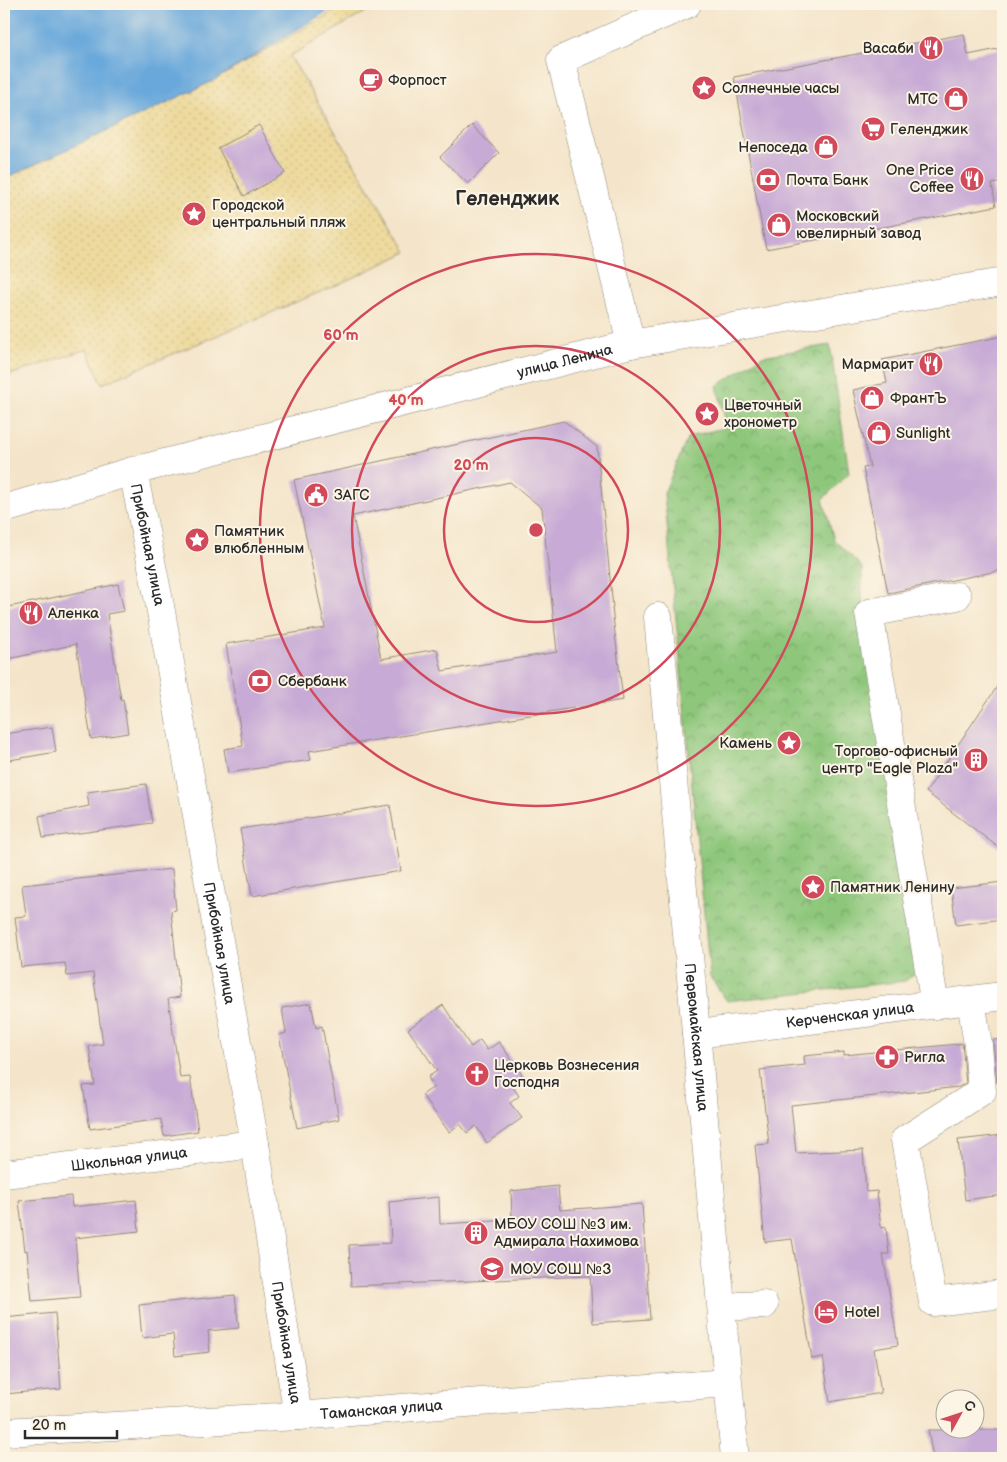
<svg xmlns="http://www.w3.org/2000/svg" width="1007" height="1462" font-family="'Balsamiq Sans',sans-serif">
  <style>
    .sand { fill: url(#sand-dots); stroke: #8c8264 }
    .park { fill: url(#park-crowns); stroke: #5c7954 }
    .water { fill: #69a8db; stroke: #4a6a83 }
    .building { fill: #c7aad5; fill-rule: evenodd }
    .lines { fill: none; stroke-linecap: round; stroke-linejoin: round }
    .minor-casing { stroke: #90887a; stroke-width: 29 }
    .minor { stroke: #fff; stroke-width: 28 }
    .ring { fill: none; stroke: #d1495b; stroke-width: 2.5 }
    .labels { text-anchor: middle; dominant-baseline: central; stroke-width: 4; stroke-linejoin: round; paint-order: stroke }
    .poi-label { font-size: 15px; fill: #2b2b2b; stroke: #fcf5e5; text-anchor: start }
    .street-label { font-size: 15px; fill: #2b2b2b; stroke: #fcf5e5 }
    .district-label { font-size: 20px; font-weight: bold; fill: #2b2b2b; stroke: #fcf5e5 }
    .centre { fill: #d1495b; stroke: #fcf5e5; stroke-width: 2.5 }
    .ring-label { font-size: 15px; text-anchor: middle; font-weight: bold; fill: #d1495b; stroke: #fcf5e5; stroke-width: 4; stroke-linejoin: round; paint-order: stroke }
  </style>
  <defs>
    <pattern id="sand-dots" width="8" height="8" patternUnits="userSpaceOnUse" patternTransform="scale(1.25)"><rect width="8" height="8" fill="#eeda9e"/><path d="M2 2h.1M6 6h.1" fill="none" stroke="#cb8" stroke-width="1.8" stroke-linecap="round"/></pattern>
    <pattern id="park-crowns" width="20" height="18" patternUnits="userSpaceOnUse" patternTransform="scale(1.25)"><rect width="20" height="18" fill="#8ec77c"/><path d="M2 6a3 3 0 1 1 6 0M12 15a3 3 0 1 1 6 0" fill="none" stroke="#74a266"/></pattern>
  </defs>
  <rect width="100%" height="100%" fill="#fcf5e5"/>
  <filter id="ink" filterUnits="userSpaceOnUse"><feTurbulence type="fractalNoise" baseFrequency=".02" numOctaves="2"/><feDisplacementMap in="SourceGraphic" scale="10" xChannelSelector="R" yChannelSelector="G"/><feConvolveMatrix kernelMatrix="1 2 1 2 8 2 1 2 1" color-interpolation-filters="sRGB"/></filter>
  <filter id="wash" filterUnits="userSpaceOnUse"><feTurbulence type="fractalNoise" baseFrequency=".0096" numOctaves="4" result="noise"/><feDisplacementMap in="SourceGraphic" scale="20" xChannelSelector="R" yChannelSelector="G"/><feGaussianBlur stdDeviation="1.12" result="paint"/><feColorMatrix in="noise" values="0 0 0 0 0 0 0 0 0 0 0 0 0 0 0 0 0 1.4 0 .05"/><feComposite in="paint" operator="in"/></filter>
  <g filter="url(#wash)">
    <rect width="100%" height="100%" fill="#f4e5ca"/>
    <path class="sand" d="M346,4H379L290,56L407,252L339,284L102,384L87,349L4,377V175L213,81Z"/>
    <path class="park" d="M830,345L849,473L823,499L834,540L862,567V621L919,971L905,981L727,1001L710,977L664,493L688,437L727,427L717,386L762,356Z"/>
    <path class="water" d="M4,4H339L213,81L4,179Z"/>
    <g id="blocks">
      <path class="building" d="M964,34L968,55L1003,48V182L992,184L996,206L766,249L734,77Z
        M259,125L285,173L244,196L218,148Z
        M472,125L499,153L468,184L440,157Z
        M1003,336V570L888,593L863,468L870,467L853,390L887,383L882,360Z
        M564,421L597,447L613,608H612L623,700L309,751L311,760L228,773L224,749L243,746L226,644L325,628L294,480ZM510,482L542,508L557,652L442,671L437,649L381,659L353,516Z
        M118,584L124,611L107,614L121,700L123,699L128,733L91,739L76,644L4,660V608Z
        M1003,678V851L926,792Z
        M52,727L56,752L4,761V734Z
        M146,784L152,823L43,838L39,816L89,806L87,792Z
        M390,805L401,871L252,896L240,829Z
        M172,869L176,910L171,911L180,997L168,999L180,1078L190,1077L198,1131L164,1136L161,1119L90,1129L83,1086L95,1085L89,1046L103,1044L93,973L67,976L65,963L21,967L15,917L26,916L22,885Z
        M1003,882V919L956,925L951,888Z
        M311,1003L316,1028L322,1026L339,1119L297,1128L279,1035L286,1033L282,1008Z
        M443,1005L471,1047L480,1040L487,1050L499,1042L525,1079L513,1087L519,1096L510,1103L522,1118L487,1143L476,1126L467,1133L460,1124L449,1132L422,1095L434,1087L428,1077L437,1071L408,1029Z
        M1003,1039V1082L997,1083L993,1040Z
        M958,1044L962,1043L966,1083L959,1087L791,1105L796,1153L863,1150L866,1192L877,1191L881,1228L886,1227L889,1254H883L898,1345L874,1349L881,1393L830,1402L823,1357L812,1359L792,1239L765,1242L755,1145L769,1144L760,1070L805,1065L804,1056L844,1052V1055Z
        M1003,1135V1195L965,1200L958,1140Z
        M558,1186L560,1210L642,1204L650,1319L593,1323L590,1276L351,1286L349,1245L391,1243L389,1202L439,1197L440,1224L512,1220L511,1191Z
        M71,1196L72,1207L136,1200L139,1231L75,1238L80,1297L32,1301L27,1250L25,1251L19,1201Z
        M235,1295L239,1328L208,1331L210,1352L175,1356L173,1334L142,1338L139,1305Z
        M55,1313L61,1389L4,1394V1318Z
        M928,1430H1003V1458H933Z"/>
    </g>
  </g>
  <g filter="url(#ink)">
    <use href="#blocks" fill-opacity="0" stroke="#90887a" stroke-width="1"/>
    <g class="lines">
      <defs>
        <g id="minor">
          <path d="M631,344L561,60L687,4"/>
          <path id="s1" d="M133,471L160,606L255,1144L298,1416"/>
          <path id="s2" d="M4,509L133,471L631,344L1003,282"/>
          <path id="s3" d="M658,617L735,1458"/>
          <path d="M971,1000L978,1045L982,1091L905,1140L933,1302L1003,1294"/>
          <path d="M935,1005L869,613L957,596"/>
          <path id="s4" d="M696,1034L1003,996"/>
          <path id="s5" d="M4,1174L255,1144"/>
          <path d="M739,1306L764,1305"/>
          <path id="s6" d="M4,1432L298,1416L727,1383"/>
        </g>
      </defs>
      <use href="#minor" class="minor-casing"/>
      <use href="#minor" class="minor"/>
    </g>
  </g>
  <g class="ring">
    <circle cx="536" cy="530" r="92"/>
    <circle cx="536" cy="530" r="184"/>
    <circle cx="536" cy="530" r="276"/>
  </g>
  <defs>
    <symbol id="restaurant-disc" viewBox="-11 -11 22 22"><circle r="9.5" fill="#d1495b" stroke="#fcf5e5"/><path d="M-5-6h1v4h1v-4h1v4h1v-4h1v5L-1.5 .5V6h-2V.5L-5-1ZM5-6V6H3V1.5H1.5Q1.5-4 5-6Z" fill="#fff"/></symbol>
    <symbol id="cafe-disc" viewBox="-11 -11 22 22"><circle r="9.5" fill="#d1495b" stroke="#fcf5e5"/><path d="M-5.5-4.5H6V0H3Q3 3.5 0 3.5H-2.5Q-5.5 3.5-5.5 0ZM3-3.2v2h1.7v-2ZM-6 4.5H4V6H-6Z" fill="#fff"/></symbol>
    <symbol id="sight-disc" viewBox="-11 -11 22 22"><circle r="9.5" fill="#d1495b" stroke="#fcf5e5"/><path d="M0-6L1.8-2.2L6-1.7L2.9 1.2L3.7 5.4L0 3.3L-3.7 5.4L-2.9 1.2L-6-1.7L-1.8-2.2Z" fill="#fff"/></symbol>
    <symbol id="shop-disc" viewBox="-11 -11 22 22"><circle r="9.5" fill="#d1495b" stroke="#fcf5e5"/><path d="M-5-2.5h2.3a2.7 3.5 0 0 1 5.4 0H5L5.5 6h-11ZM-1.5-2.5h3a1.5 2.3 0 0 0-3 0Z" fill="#fff"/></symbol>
    <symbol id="supermarket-disc" viewBox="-11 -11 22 22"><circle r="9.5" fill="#d1495b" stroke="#fcf5e5"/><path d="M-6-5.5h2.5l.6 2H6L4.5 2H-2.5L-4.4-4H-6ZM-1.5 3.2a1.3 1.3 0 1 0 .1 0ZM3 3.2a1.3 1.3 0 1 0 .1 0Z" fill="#fff"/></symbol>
    <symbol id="bank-disc" viewBox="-11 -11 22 22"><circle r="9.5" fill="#d1495b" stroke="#fcf5e5"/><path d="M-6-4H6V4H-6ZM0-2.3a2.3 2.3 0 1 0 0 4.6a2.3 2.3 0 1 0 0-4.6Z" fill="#fff"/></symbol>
    <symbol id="civic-disc" viewBox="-11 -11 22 22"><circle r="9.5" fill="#d1495b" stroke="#fcf5e5"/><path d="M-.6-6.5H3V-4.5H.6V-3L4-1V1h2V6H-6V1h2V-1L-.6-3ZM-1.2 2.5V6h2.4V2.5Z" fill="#fff"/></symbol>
    <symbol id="building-disc" viewBox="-11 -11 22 22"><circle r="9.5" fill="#d1495b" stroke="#fcf5e5"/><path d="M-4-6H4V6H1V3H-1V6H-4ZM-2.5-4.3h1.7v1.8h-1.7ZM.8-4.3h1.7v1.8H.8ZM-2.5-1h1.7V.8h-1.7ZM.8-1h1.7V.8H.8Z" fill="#fff"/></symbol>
    <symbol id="pharmacy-disc" viewBox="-11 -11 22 22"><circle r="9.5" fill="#d1495b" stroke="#fcf5e5"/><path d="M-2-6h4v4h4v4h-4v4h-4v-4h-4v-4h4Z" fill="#fff"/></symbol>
    <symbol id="church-disc" viewBox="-11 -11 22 22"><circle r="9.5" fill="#d1495b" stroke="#fcf5e5"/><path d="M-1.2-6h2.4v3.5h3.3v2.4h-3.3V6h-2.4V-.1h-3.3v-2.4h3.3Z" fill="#fff"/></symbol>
    <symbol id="school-disc" viewBox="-11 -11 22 22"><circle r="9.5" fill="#d1495b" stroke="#fcf5e5"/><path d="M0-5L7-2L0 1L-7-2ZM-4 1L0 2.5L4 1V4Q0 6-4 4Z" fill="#fff"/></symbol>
    <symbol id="hotel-disc" viewBox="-11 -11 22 22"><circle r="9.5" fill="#d1495b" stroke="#fcf5e5"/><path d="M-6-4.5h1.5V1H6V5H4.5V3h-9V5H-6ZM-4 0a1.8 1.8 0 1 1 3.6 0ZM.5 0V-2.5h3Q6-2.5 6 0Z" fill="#fff"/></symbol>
  </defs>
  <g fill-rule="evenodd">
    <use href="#restaurant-disc" x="917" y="34" width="28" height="28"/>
    <use href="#cafe-disc" x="357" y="66" width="28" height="28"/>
    <use href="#sight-disc" x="690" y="74" width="28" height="28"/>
    <use href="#shop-disc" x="942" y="85" width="28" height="28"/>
    <use href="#supermarket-disc" x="859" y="115" width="28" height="28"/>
    <use href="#shop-disc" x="812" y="133" width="28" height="28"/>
    <use href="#restaurant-disc" x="958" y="165" width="28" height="28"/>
    <use href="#bank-disc" x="754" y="166" width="28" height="28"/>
    <use href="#sight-disc" x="180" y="200" width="28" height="28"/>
    <use href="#shop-disc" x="765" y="211" width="28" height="28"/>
    <use href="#restaurant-disc" x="917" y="350" width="28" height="28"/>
    <use href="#shop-disc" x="858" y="384" width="28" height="28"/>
    <use href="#sight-disc" x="693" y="400" width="28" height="28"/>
    <use href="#shop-disc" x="865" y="419" width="28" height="28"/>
    <use href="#civic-disc" x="302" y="481" width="28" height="28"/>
    <use href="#sight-disc" x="183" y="526" width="28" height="28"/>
    <use href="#restaurant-disc" x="17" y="599" width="28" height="28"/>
    <use href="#bank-disc" x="246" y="667" width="28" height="28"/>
    <use href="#sight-disc" x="775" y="729" width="28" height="28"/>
    <use href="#building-disc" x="962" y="746" width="28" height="28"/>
    <use href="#sight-disc" x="799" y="873" width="28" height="28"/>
    <use href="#pharmacy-disc" x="873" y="1043" width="28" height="28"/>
    <use href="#church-disc" x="463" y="1060" width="28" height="28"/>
    <use href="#building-disc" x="462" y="1219" width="28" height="28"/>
    <use href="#school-disc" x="478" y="1255" width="28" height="28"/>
    <use href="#hotel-disc" x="812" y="1298" width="28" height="28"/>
  </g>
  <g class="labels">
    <g class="poi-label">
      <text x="914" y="48" text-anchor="end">Васаби</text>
      <text x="388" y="80">Форпост</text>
      <text x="722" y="88">Солнечные часы</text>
      <text x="938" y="99" text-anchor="end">МТС</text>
      <text x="890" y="129">Геленджик</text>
      <text x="808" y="147" text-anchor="end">Непоседа</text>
      <text x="954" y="170" text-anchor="end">One Price<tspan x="954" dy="17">Coffee</tspan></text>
      <text x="786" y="180">Почта Банк</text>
      <text x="212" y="205">Городской<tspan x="212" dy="17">центральный пляж</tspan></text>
      <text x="796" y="216">Московский<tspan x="796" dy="17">ювелирный завод</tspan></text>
      <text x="914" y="364" text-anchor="end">Мармарит</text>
      <text x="890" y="398">ФрантЪ</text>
      <text x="724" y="405">Цветочный<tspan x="724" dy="17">хронометр</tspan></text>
      <text x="896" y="433">Sunlight</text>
      <text x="334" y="495">ЗАГС</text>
      <text x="214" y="531">Памятник<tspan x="214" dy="17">влюбленным</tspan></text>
      <text x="48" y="613">Аленка</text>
      <text x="278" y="681">Сбербанк</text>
      <text x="772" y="743" text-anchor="end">Камень</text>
      <text x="958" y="751" text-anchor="end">Торгово-офисный<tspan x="958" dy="17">центр "Eagle Plaza"</tspan></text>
      <text x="830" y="887">Памятник Ленину</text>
      <text x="904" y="1057">Ригла</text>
      <text x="494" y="1065">Церковь Вознесения<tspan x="494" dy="17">Господня</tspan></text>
      <text x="494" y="1224">МБОУ СОШ №3 им.<tspan x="494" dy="17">Адмирала Нахимова</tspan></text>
      <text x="510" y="1269">МОУ СОШ №3</text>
      <text x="844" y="1312">Hotel</text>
    </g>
    <g class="street-label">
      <text stroke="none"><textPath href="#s2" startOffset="580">улица Ленина</textPath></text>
      <text stroke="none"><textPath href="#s1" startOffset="75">Прибойная улица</textPath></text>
      <text stroke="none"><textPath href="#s1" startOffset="480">Прибойная улица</textPath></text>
      <text stroke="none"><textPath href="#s4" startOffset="155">Керченская улица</textPath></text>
      <text stroke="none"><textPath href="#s3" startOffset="422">Первомайская улица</textPath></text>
      <text stroke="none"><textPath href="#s5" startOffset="126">Школьная улица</textPath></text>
      <text stroke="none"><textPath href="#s1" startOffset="885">Прибойная улица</textPath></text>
      <text stroke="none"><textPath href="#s6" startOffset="378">Таманская улица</textPath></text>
    </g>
    <g class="district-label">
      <text x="507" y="199">Геленджик</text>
    </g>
  </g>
  <circle cx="536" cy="530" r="8" class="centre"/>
  <g class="ring-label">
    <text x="341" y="340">60 m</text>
    <text x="406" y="405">40 m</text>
    <text x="471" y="470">20 m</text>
  </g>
  <rect width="1007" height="1462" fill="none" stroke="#fcf5e5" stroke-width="20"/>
  <g transform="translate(960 1414) rotate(50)"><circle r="24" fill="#fcf5e5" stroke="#a8a49b"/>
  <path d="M0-4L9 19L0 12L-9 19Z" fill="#d1495b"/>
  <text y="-8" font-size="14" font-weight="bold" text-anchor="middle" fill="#2b2b2b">С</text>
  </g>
  <path d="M25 1430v8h92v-8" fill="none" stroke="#2b2b2b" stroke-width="2.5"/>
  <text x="32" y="1430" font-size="15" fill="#2b2b2b" stroke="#fcf5e5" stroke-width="4" paint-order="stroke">20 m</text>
</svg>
